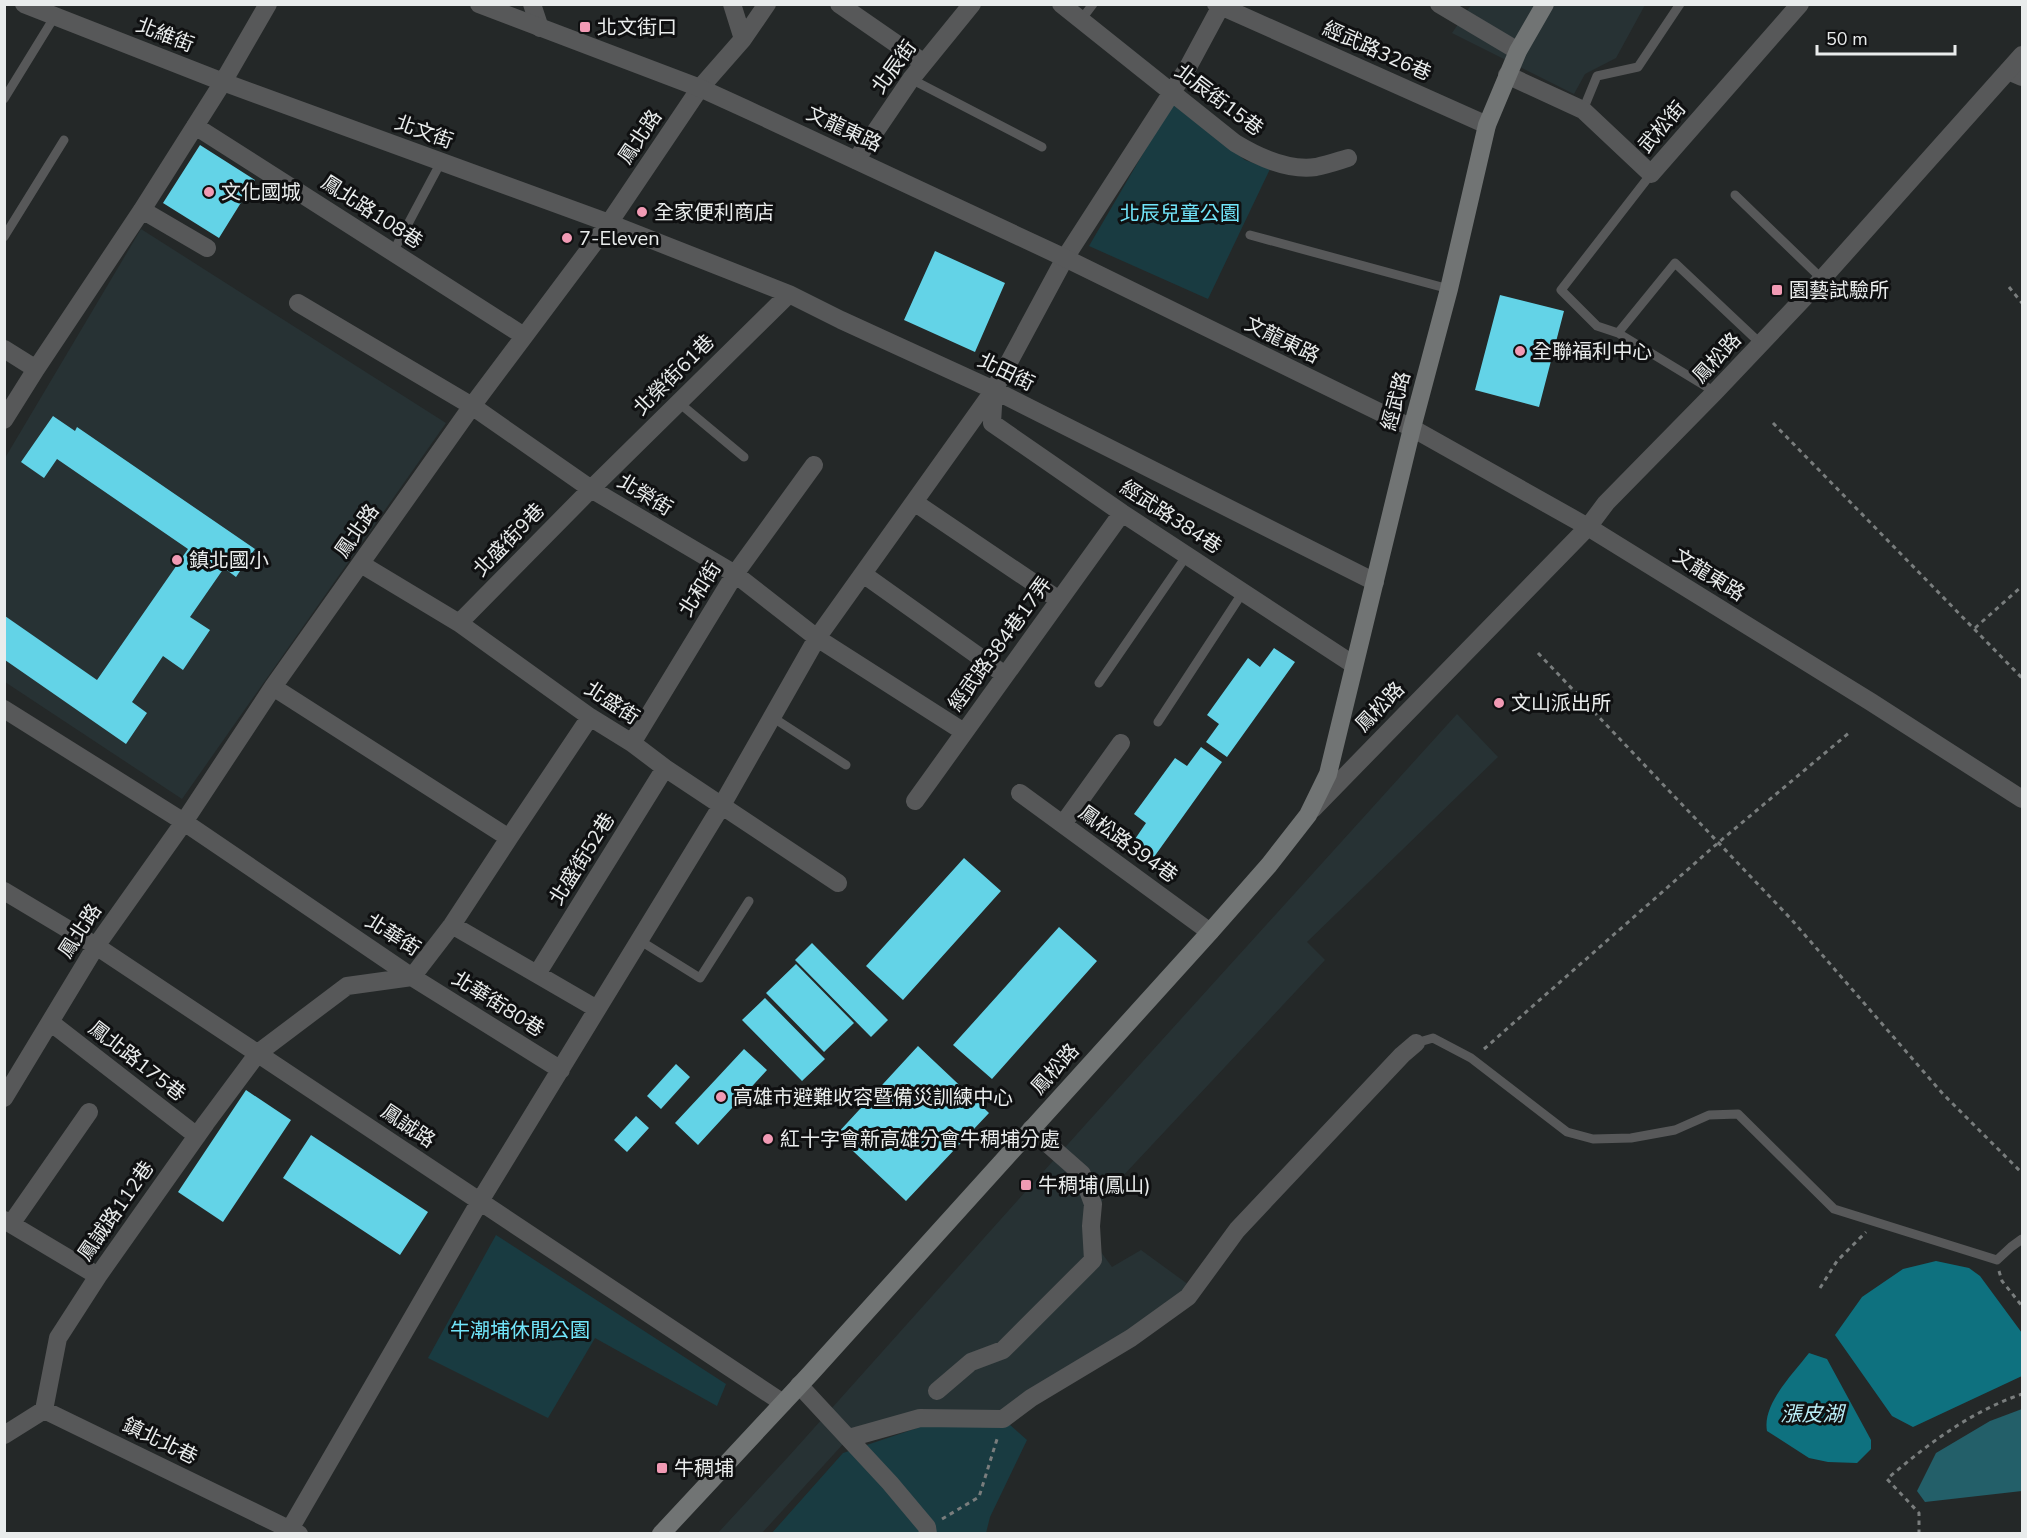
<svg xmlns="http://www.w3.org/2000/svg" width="2027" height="1538" font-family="'Nunito Sans','Noto Sans TC',sans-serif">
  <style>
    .built { fill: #273234 }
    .green { fill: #193b41 }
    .forest { fill: #235f69 }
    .water { fill: #0e717f }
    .building { fill: #63d3e7 }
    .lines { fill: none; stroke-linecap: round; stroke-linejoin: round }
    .path { stroke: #797d7d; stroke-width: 3; stroke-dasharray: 4.5 4.5; stroke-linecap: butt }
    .service { stroke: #575859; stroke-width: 9 }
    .minor { stroke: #575859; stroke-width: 18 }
    .tertiary { stroke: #575859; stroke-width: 18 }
    .secondary { stroke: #717474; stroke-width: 18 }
    .poi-dot { fill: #f19ab4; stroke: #0f1011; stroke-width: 2 }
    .labels { text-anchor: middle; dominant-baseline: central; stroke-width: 6; stroke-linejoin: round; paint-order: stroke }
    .poi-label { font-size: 20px; fill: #e9ecec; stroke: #0f1011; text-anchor: start }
    .street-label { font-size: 20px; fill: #e9ecec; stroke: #0f1011 }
    .park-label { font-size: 20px; fill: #71e4f9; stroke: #0f1011 }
    .water-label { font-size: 21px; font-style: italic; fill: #baeef7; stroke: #0f1011 }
  </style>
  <rect width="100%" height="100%" fill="#242828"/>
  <path class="built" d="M1471,5H1645L1616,58L1585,74L1574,94L1452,33Z
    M141,229L446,423L182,799L5,682V458Z
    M1457,714L1498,757L1307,942L1325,960L1121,1178L1082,1226L1112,1267L1141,1250L1189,1285L1133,1332L1007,1410L918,1413L844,1443L762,1533L717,1534L789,1456L1086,1124Z"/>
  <path class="green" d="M1172,104L1245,160L1270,169L1208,299L1089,246Z
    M496,1235L726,1384L717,1406L595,1338L548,1418L428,1358Z
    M935,1422L1009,1424L1027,1440L990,1517L986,1533L771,1534L843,1453Z"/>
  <path class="forest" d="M2022,1409V1491L1925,1502L1917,1491L1936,1453L1990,1421Z"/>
  <path class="water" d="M1936,1261L1969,1268L1980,1276L2022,1333V1376L1913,1427L1892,1416L1835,1335L1862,1297L1903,1269Z
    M1809,1353L1827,1359L1871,1440V1449L1857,1463L1828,1462L1809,1458L1767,1431C1762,1404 1793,1374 1809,1353Z"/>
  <path class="building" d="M200,145L255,180L219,238L163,203Z
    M935,251L1005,283L975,352L904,320Z
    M1500,295L1564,311L1539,407L1475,390Z
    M53,416L75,431L77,427L255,549L236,577L224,568L190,617L210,630L183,670L163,656L132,702L147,713L126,744L5,660V616L97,680L188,549L57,459L44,478L21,462Z
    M1274,648L1295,662L1227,757L1206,742L1219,724L1207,715L1248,658L1260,667Z
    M1201,747L1222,762L1154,857L1133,842L1146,823L1134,814L1175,758L1187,766Z
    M964,858L1001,891L903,1000L866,966Z
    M1059,927L1097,961L992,1079L953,1045Z
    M812,943L888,1020L871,1037L795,960Z
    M796,964L854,1023L824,1052L766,993Z
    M765,998L825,1059L802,1081L742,1020Z
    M918,1046L989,1113L906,1201L836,1135Z
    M744,1049L767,1070L698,1145L675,1123Z
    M676,1064L690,1077L661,1109L647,1096Z
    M246,1090L291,1120L223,1222L178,1192Z
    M636,1116L649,1128L627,1152L614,1140Z
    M311,1135L428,1212L400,1255L283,1178Z"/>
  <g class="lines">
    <path class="path" d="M2009,287L2022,303
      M1773,423L2022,678
      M1975,628L2022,586
      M1538,653L1791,919L1943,1094L2022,1173
      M1484,1049L1719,842L1850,732
      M1999,1271L2002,1281L2022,1306
      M1820,1288L1837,1261L1866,1232
      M942,1519L979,1497L998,1436
      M1919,1534V1513L1887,1479C1929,1443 1970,1412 2022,1394"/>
    <path class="service" d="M1081,20L1093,4
      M911,79L1042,147
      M4,99L55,16
      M1583,110L1597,76L1638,67L1680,4
      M1651,174L1561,290L1597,326L1618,333L1715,392
      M1735,195L1822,279
      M1250,235L1449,289
      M4,237L64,140
      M393,252L441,162
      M1618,333L1675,263L1761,344
      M678,402L744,457
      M1099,683L1187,555
      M772,717L846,765
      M1158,722L1243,592
      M639,940L700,978L749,901
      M1416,1043L1433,1038L1471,1058L1567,1132L1593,1139L1631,1138L1675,1130L1709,1115L1738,1114L1834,1209L1997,1260L2011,1247L2022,1239"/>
    <path class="minor" d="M24,4L223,82L268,4
      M532,4L540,28
      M732,4L743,39
      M839,4L924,63
      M1061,4L1235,143C1258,157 1288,171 1316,167C1327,165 1338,161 1348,158
      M1216,4L1487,125
      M1439,4L1518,51
      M2008,71L2022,77
      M1507,75L1583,110L1651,174L1800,4
      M195,126L524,336
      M856,160L911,79L972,4
      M142,210L207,248
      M298,303L472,406L591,489L735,574L817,638L964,732
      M4,349L36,369
      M994,390L992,423L1122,513L1354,665
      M4,420L36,369L142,210L223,82L609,223L789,294L841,320L994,390L1375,582
      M914,502L1059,600
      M361,564L459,623L590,717L632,743L665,768L838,883
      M863,574L1005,675
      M459,623L591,489L789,294
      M4,709L184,822L412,977L452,925L509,838L273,687
      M632,743L735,574L814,465
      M1020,793L1210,932
      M915,801L1122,513
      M1063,824L1121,743
      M509,838L590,717
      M4,891L96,946L783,1403
      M452,925L597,1009
      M537,974L665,768
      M50,1022L197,1136
      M4,1098L96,946L184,822L273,687L472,406L609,223L700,88L743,39L767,4
      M4,1220L98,1276
      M11,1224L89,1112
      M799,1385L890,1483L927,1527L928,1534
      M937,1391L971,1362L1003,1350L1093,1260L1091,1226L1093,1204L1082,1174L1031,1129
      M44,1410L58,1338L98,1276L206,1123L258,1053L347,986L412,977L561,1070
      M4,1435L44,1410L299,1534
      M849,1438L920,1418L1003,1419L1031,1398L1131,1338L1188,1297L1237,1230L1402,1055L1416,1043
      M290,1529L480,1201L722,805L817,638L994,390L1065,258L1187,69L1222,4"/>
    <path class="tertiary" d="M479,4L700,88L746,109L1065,258L1412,428L1588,527L1871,702L2022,799
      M1313,809L1588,527L1606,503L1715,392L1822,279L2022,55"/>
    <path class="secondary" d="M661,1534L811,1373L1210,932L1269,865L1308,815L1328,774L1412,428L1449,289L1487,125L1518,51L1545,4"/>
  </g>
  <g class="poi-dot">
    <rect x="579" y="21" width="12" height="12" rx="3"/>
    <circle cx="209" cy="192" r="6"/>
    <circle cx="642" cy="212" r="6"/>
    <circle cx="567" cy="238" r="6"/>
    <rect x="1771" y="284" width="12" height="12" rx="3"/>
    <circle cx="1520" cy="351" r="6"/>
    <circle cx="177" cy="560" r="6"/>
    <circle cx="1499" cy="703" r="6"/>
    <circle cx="721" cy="1097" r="6"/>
    <circle cx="768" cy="1139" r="6"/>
    <rect x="1020" y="1179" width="12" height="12" rx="3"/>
    <rect x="656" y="1462" width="12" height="12" rx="3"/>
  </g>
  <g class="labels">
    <g class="poi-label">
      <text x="597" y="27">北文街口</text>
      <text x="221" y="192">文化國城</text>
      <text x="654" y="212">全家便利商店</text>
      <text x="579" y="238">7-Eleven</text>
      <text x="1789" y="290">園藝試驗所</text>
      <text x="1532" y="351">全聯福利中心</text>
      <text x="189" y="560">鎮北國小</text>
      <text x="1511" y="703">文山派出所</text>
      <text x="733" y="1097">高雄市避難收容暨備災訓練中心</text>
      <text x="780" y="1139">紅十字會新高雄分會牛稠埔分處</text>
      <text x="1038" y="1185">牛稠埔(鳳山)</text>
      <text x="674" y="1468">牛稠埔</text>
    </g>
    <g class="street-label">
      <text transform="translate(165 35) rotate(21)">北維街</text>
      <text transform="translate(1377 51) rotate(24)">經武路326巷</text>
      <text transform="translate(894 67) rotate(-54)">北辰街</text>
      <text transform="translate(1219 100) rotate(37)">北辰街15巷</text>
      <text transform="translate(1662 127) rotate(-49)">武松街</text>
      <text transform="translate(844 129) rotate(25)">文龍東路</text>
      <text transform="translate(424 132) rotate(20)">北文街</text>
      <text transform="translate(640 137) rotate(-56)">鳳北路</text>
      <text transform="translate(372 212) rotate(33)">鳳北路108巷</text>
      <text transform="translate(1282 340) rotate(26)">文龍東路</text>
      <text transform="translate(1717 358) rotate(-47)">鳳松路</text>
      <text transform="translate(1006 372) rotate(26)">北田街</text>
      <text transform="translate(674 375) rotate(-45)">北榮街61巷</text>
      <text transform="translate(1396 401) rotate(-75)">經武路</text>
      <text transform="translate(645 495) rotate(31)">北榮街</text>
      <text transform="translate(1171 517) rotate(33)">經武路384巷</text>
      <text transform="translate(357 531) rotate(-55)">鳳北路</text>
      <text transform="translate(509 540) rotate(-46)">北盛街9巷</text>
      <text transform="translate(1709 575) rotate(32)">文龍東路</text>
      <text transform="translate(700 589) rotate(-58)">北和街</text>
      <text transform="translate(1000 644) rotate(-54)">經武路384巷17弄</text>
      <text transform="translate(612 703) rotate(33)">北盛街</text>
      <text transform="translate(1380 707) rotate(-46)">鳳松路</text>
      <text transform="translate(1128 844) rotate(36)">鳳松路394巷</text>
      <text transform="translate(582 859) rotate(-58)">北盛街52巷</text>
      <text transform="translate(80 931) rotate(-57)">鳳北路</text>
      <text transform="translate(393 935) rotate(32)">北華街</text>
      <text transform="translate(498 1004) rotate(32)">北華街80巷</text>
      <text transform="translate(137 1061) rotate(38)">鳳北路175巷</text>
      <text transform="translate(1055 1069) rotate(-48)">鳳松路</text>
      <text transform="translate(408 1126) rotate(34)">鳳誠路</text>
      <text transform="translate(116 1211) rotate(-55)">鳳誠路112巷</text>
      <text transform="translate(160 1441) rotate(26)">鎮北北巷</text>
    </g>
    <g class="park-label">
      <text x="1180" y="213">北辰兒童公園</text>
      <text x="520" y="1330">牛潮埔休閒公園</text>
    </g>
    <g class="water-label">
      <text x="1812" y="1414">漲皮湖</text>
    </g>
  </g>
  <rect width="2027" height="1538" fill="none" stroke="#e9ecec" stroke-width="12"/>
  <path d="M1817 45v9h138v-9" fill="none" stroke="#e9ecec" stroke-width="3"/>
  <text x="1826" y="45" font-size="18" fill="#e9ecec" stroke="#0f1011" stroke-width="4.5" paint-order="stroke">50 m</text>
</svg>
